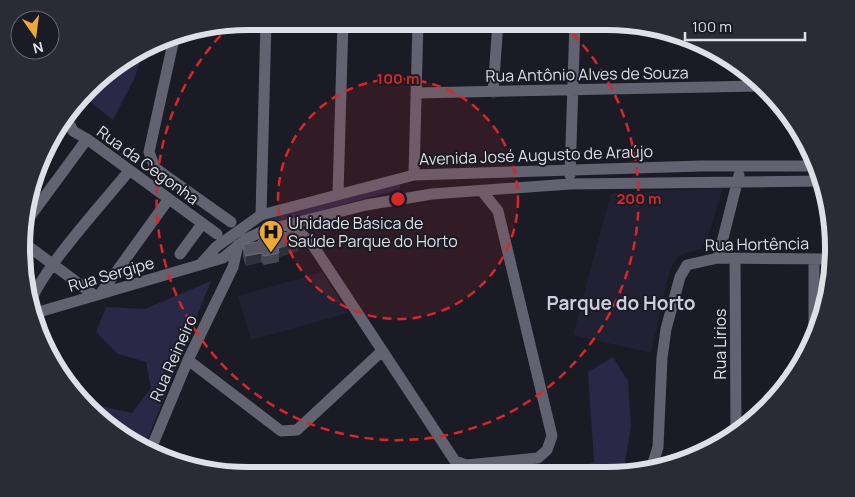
<svg xmlns="http://www.w3.org/2000/svg" width="855" height="497" font-family="Manrope,sans-serif">
  <style>
    .built { fill: #212133 }
    .green { fill: #292847 }
    .lines { fill: none; stroke-linecap: round; stroke-linejoin: round }
    .minor { stroke: #626271; stroke-width: 11 }
    .wall { fill: #474754 }
    .shaded-wall { fill: #2f2f3b }
    .building { fill: #585864; stroke: #6d6d78 }
    .ring { fill: none; stroke: #d62828; stroke-width: 2.5; stroke-dasharray: 9 6 }
    .labels { text-anchor: middle; dominant-baseline: central; stroke-width: 4; stroke-linejoin: round; paint-order: stroke }
    .street-label { font-size: 16px; fill: #dfdfe7; stroke: #1b1b26 }
    .poi-label { font-size: 16px; fill: #dfdfe7; stroke: #1b1b26; text-anchor: start }
    .quarter-label { font-size: 19px; font-weight: bold; fill: #cdcdde; stroke: #1b1b26 }
    .rim { fill: none; stroke: #dfdfe7; stroke-width: 6 }
    .centre { fill: #d62828; stroke: #1b1b26; stroke-width: 2.5 }
    .ring-label { font-size: 15px; text-anchor: middle; font-weight: bold; fill: #d62828; stroke: #1b1b26; stroke-width: 4; stroke-linejoin: round; paint-order: stroke }
  </style>
  <rect width="100%" height="100%" fill="#1b1b26"/>
  <path class="built" d="M723,188L706,243L702,244L701,249L679,255L670,269L651,353L573,335L611,193Z
    M322,272L348,313L251,340L238,296Z"/>
  <path class="green" d="M144,50L135,77L113,120L89,101C104,69 114,66 144,50Z
    M400,184V189L270,225L271,219L279,216Z
    M211,281L144,448L122,438L92,409L101,406L132,413L151,388L146,362L118,354L96,332L106,307L145,309Z
    M613,357L628,381L631,426L623,475H528L560,473L594,462L588,372Z"/>
  <g class="lines">
    <path class="minor" d="M175,34L149,152L155,168L231,222
      M493,92L498,22
      M416,93L759,86
      M66,116L73,131L87,139L217,234
      M414,175L418,21
      M570,175L575,22
      M338,194L343,21
      M261,215L266,21
      M26,222L87,139
      M287,225L299,232L312,244L455,461L466,465L538,458L547,450L552,436L498,211L482,191
      M24,243L94,295
      M180,254L202,224
      M718,258L739,175
      M735,258L736,430
      M814,259V329
      M200,265L216,247L261,215L414,175L701,166H813
      M101,293L168,200
      M30,307C32,280 109,196 129,171
      M32,314L223,258L246,239L263,231L366,205L432,194L570,184L820,181
      M188,360L281,431L297,430L382,351
      M150,451L188,360L233,267L238,245
      M652,466L658,447L662,358L666,329L680,277L687,265L718,258L829,259"/>
  </g>
  <path class="wall" d="M257,242L298,251L279,257V262L264,265L261,262L246,266L243,257V247Z"/>
  <path class="shaded-wall" d="M298,242V251L279,257L278,248Z
    M261,253V262L246,266V256Z"/>
  <path class="building" d="M295,230L298,242L278,248L279,253L264,256L261,253L246,256L243,247L244,244L257,242L265,234L276,235Z"/>
  <circle cx="398" cy="199" r="120" fill="#d62828" fill-opacity=".12"/>
  <g class="ring">
    <circle cx="398" cy="199" r="120"/>
    <path d="M562 23A241 241 0 1 1 232 24"/>
  </g>
  <defs>
    <symbol id="hospital-pin" viewBox="-11 -11 22 30"><path d="M0 17L-7.5 6A9.5 9.5 0 1 1 7.5 6Z" fill="#eda83b" stroke="#1b1b26"/><path d="M-5-5h3v3.5h4V-5h3V5h-3V1.5h-4V5h-3Z" fill="#111"/></symbol>
  </defs>
  <g fill-rule="evenodd">
    <use href="#hospital-pin" x="257" y="218" width="28" height="38"/>
  </g>
  <g class="labels">
    <g class="street-label">
      <text transform="translate(587 74) rotate(-1)">Rua Antônio Alves de Souza</text>
      <text transform="translate(536 155) rotate(-2)">Avenida José Augusto de Araújo</text>
      <text transform="translate(148 165) rotate(36)">Rua da Cegonha</text>
      <text transform="translate(757 244) rotate(-1)">Rua Hortência</text>
      <text transform="translate(111 274) rotate(-16)">Rua Sergipe</text>
      <text transform="translate(720 344) rotate(-90)">Rua Lirios</text>
      <text transform="translate(173 358) rotate(-66)">Rua Reineiro</text>
    </g>
    <g class="poi-label">
      <text x="288" y="223">Unidade Básica de<tspan x="288" dy="18">Saúde Parque do Horto</tspan></text>
    </g>
    <g class="quarter-label">
      <text x="621" y="303">Parque do Horto</text>
    </g>
  </g>
  <path d="M0 0H855V497H0ZM248 30H607A218 218 0 0 1 825 248V249A218 218 0 0 1 607 467H248A218 218 0 0 1 30 249V248A218 218 0 0 1 248 30Z" fill="#2b2b35" fill-rule="evenodd"/>
  <path class="rim" d="M248 30H607A218 218 0 0 1 825 248V249A218 218 0 0 1 607 467H248A218 218 0 0 1 30 249V248A218 218 0 0 1 248 30Z"/>
  <circle cx="398" cy="199" r="8" class="centre"/>
  <g class="ring-label">
    <text x="398" y="84">100 m</text>
    <text x="639" y="204">200 m</text>
  </g>
  <g transform="translate(35 35) rotate(166)"><circle r="24" fill="#1b1b26" stroke="#696973"/>
  <path d="M0-4L9 19L0 12L-9 19Z" fill="#eda83b"/>
  <text y="-8" font-size="14" font-weight="bold" text-anchor="middle" fill="#dfdfe7">N</text>
  </g>
  <path d="M685 32v8h120v-8" fill="none" stroke="#dfdfe7" stroke-width="2.5"/>
  <text x="692" y="32" font-size="15" fill="#dfdfe7" stroke="#1b1b26" stroke-width="4" paint-order="stroke">100 m</text>
</svg>
